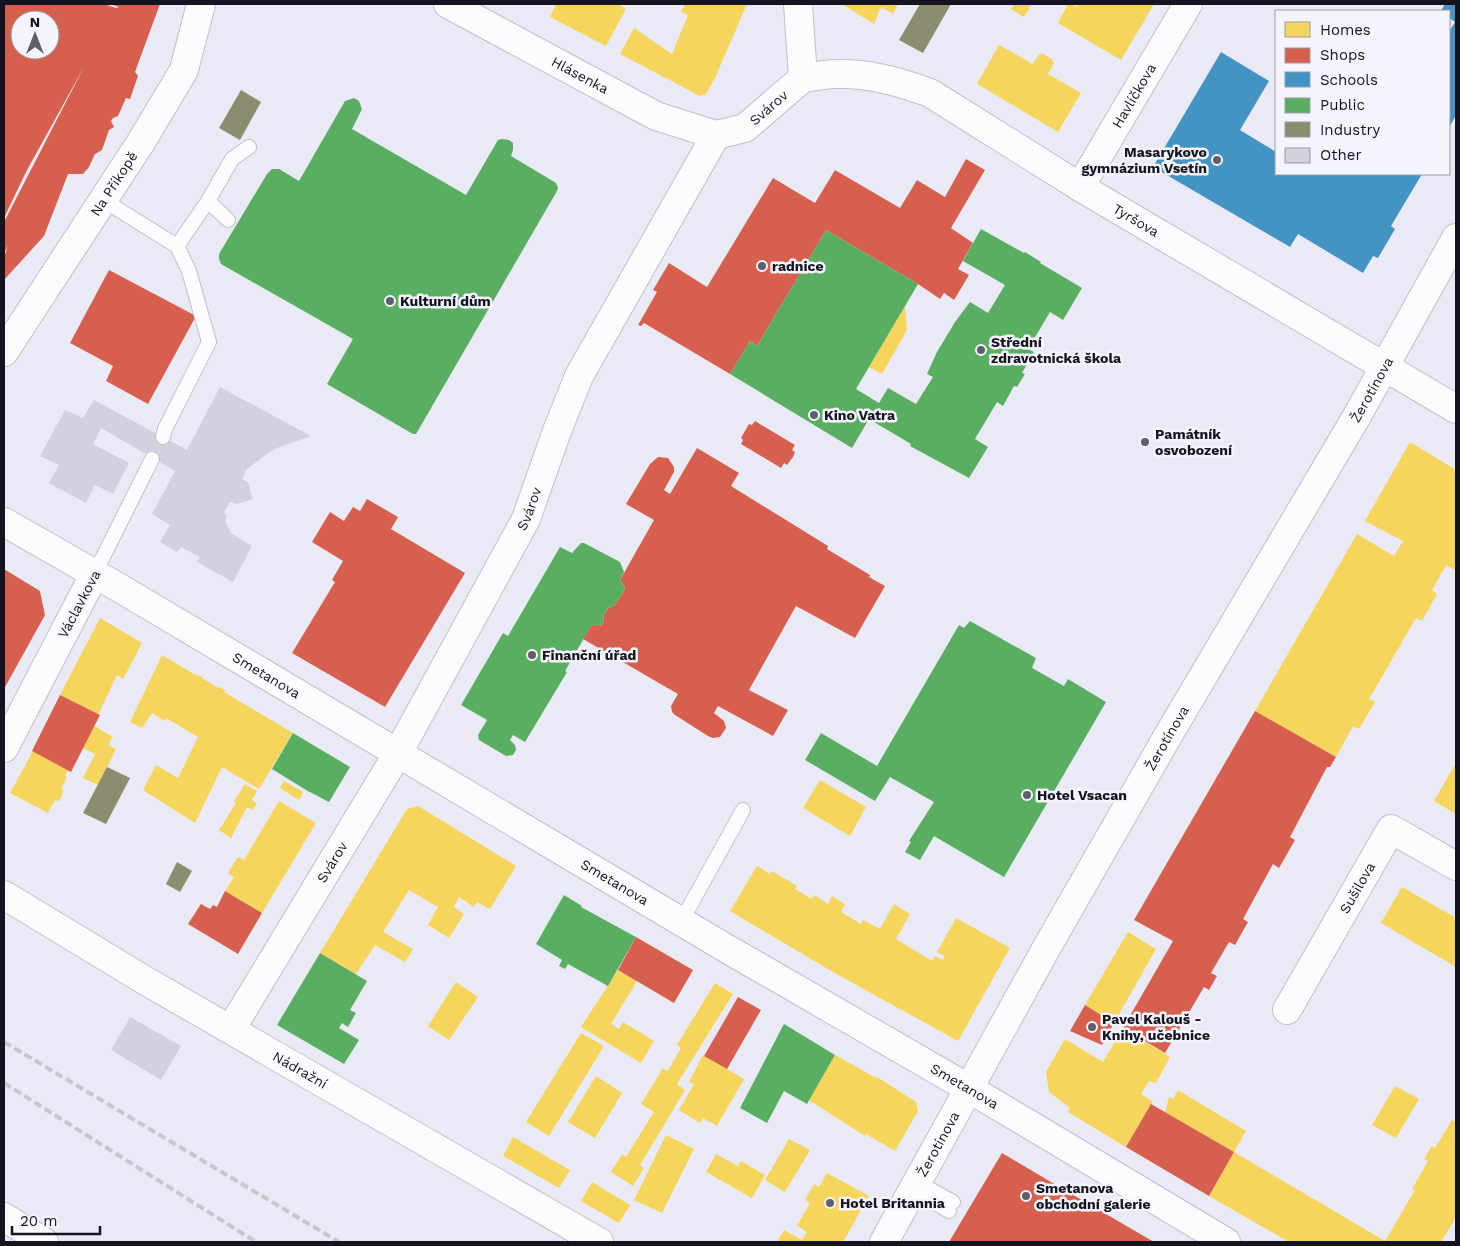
<svg xmlns="http://www.w3.org/2000/svg" width="1460" height="1246" font-family="'Work Sans',sans-serif">
  <style>
    .homes { fill: #f6d55c }
    .shops { fill: #d6604d; fill-rule: evenodd }
    .schools { fill: #4393c3 }
    .public { fill: #5aae61 }
    .industry { fill: #8c8c6e }
    .building { fill: #d1d2dd }
    .lines { fill: none; stroke-linecap: round; stroke-linejoin: round }
    .lane-casing { stroke: #bec0ca; stroke-width: 16 }
    .street-casing { stroke: #bec0ca; stroke-width: 30 }
    .secondary-casing { stroke: #bec0ca; stroke-width: 30 }
    .lane { stroke: #fcfcfe; stroke-width: 14 }
    .street { stroke: #fcfcfe; stroke-width: 28 }
    .secondary { stroke: #fcfcfe; stroke-width: 28 }
    .rail { stroke: #c7c8cb; stroke-width: 4; stroke-dasharray: 8 4; stroke-linecap: butt }
    .poi-dot { fill: #5e5f6a; stroke: #f4f5fc; stroke-width: 2 }
    .labels { text-anchor: middle; dominant-baseline: central; stroke-width: 5; stroke-linejoin: round; paint-order: stroke }
    .street-label { font-size: 14px; fill: #13141f; stroke: #f4f5fc }
    .poi-label { font-size: 14px; font-weight: bold; fill: #13141f; stroke: #f4f5fc; text-anchor: start }
  </style>
  <rect width="100%" height="100%" fill="#e9eaf5"/>
  <path class="homes" d="M556,4H617L626,9L606,46L550,17Z
    M685,4H747L715,78L706,94L700,96L620,54L634,28L672,54L688,15L681,12Z
    M842,4H898L893,14L881,7L874,24Z
    M1015,4H1032L1024,17L1011,9Z
    M1068,4H1072L1077,7L1079,4H1154L1121,60L1058,23Z
    M999,45L1033,64L1039,54L1041,55L1042,53L1053,60L1052,61L1054,63L1048,74L1081,93L1058,132L977,84Z
    M905,306L907,330L882,374L869,367Z
    M1410,442L1456,470V571L1446,565L1432,590L1437,594L1422,621L1416,618L1369,699L1375,702L1359,729L1353,726L1336,757L1255,711L1357,534L1394,556L1403,541L1365,521Z
    M100,618L142,643L123,679L117,675L98,715L60,695Z
    M162,655L194,674L203,677L202,678L218,688L219,687L225,690L224,692L293,733L259,789L222,767L195,823L143,790L156,765L178,778L198,737L166,718L165,721L152,713L142,728L130,722Z
    M94,726L113,737L108,745L116,749L98,785L83,778L95,754L83,748Z
    M33,751L68,770L65,776L67,777L61,789L64,790L59,801L55,800L48,813L10,793Z
    M1456,763V814L1434,801Z
    M820,780L866,807L850,836L803,808Z
    M284,781L303,792L299,800L280,788Z
    M245,784L257,791L252,800L257,803L253,810L247,807L231,838L219,830L236,803L234,801Z
    M279,801L316,823L262,913L225,891L234,877L228,873L238,857L244,860Z
    M418,806L516,866L490,909L477,902L474,907L459,897L454,907L464,914L449,938L428,925L438,907L409,890L383,932L413,949L405,962L375,945L356,974L320,953L407,809Z
    M757,866L770,874L772,871L797,886L795,889L812,899L814,895L828,904L832,896L845,904L841,912L861,924L863,920L880,929L894,904L910,914L896,939L932,961L935,956L942,960L945,956L937,952L956,918L1010,948L958,1041L833,972L730,911Z
    M1402,887L1456,918V967L1381,923Z
    M1128,932L1156,949L1114,1023L1085,1005Z
    M618,970L637,981L611,1024L619,1029L623,1022L654,1041L641,1063L581,1027Z
    M456,982L478,997L449,1040L428,1026Z
    M715,983L733,994L677,1084L685,1090L640,1165L644,1168L633,1186L611,1172L622,1154L626,1157L654,1112L641,1104L663,1068L668,1071L681,1048L677,1045Z
    M1123,1028L1170,1057L1156,1083L1149,1081L1141,1094L1153,1102L1126,1147L1068,1112L1070,1108L1049,1092L1046,1072L1065,1039L1103,1062Z
    M581,1033L604,1046L549,1136L526,1122Z
    M703,1055L744,1079L717,1126L703,1118L700,1123L679,1110L694,1084L689,1082Z
    M835,1055L876,1078L877,1077L916,1102L918,1111L895,1151L866,1134L865,1136L809,1100Z
    M596,1076L622,1093L595,1138L568,1122Z
    M1395,1086L1419,1099L1396,1138L1372,1125Z
    M1178,1090L1246,1131L1234,1152L1165,1112L1169,1097L1173,1099Z
    M1452,1120L1456,1122V1217L1441,1242H1289L1209,1196L1234,1152L1385,1241L1415,1190L1412,1189L1428,1161L1424,1159L1432,1146L1435,1148Z
    M666,1135L694,1149L662,1213L634,1200Z
    M513,1137L570,1170L559,1188L503,1156Z
    M789,1139L810,1150L785,1192L765,1180Z
    M716,1154L738,1166L741,1161L765,1175L752,1198L706,1172Z
    M827,1173L869,1196L843,1242H777L784,1230L802,1240L807,1232L797,1226L810,1203L805,1200L814,1184L819,1187Z
    M592,1182L630,1205L619,1223L581,1201Z"/>
  <path class="shops" d="M4,4H104L116,8L119,7L110,4H160L135,72L138,76L130,99L126,98L118,116L113,118L111,121L114,127L109,130L102,150L95,154L89,167L83,174H68L44,236L4,280V257L8,246L4,253V222L85,65L26,172L4,218ZM20,20H50V50H20Z
    M966,159L985,170L951,228L973,243L958,269L969,275L954,300L944,293L940,299L918,284L826,230L757,346L750,341L730,374L644,323L641,326L638,325L657,292L653,290L669,263L707,287L773,178L815,203L835,170L900,208L917,180L945,197Z
    M109,270L196,316L148,404L106,381L113,366L70,343Z
    M755,421L795,445L792,450L795,452L793,457L787,465L784,463L781,468L741,444L743,440L741,438L749,424L752,425Z
    M697,448L739,473L731,486L828,546L827,549L870,575L869,577L885,586L855,638L796,606L749,690L788,710L773,736L718,706L714,713L724,721L726,728L720,737L713,738L708,736L675,715L672,712L671,706L678,694L583,639L591,626H600L603,624L604,615L608,608L615,605L624,591L625,587L620,580L654,520L626,504L650,464L658,457L668,458L674,467V472L664,490L670,494Z
    M367,499L398,517L391,529L465,573L385,707L292,653L335,582L332,580L343,561L312,542L330,512L344,521L353,507L360,511Z
    M4,569L40,591L45,615L4,689Z
    M60,695L100,715L71,772L32,751Z
    M1255,711L1336,757L1330,767H1327L1290,837L1295,840L1279,868L1273,864L1243,919L1248,922L1235,945L1229,942L1211,973L1217,976L1209,990L1204,987L1165,1053L1123,1028L1173,941L1134,920Z
    M225,891L262,913L238,954L188,924L201,904L210,909L213,905L217,907Z
    M636,937L693,970L674,1003L618,970Z
    M738,997L761,1010L727,1069L704,1056Z
    M1085,1005L1114,1023L1102,1045L1070,1031Z
    M1151,1104L1234,1152L1209,1196L1126,1147Z
    M1002,1153L1051,1182L1154,1242H949Z"/>
  <path class="schools" d="M1445,4H1456V115L1449,128V32L1455,22L1449,18V11H1441Z
    M1221,52L1269,81L1240,130L1276,152V174H1422L1391,226L1395,229L1378,258L1373,256L1363,273L1298,234L1290,247L1153,167Z"/>
  <path class="public" d="M354,98L359,101L362,109L352,129L466,195L498,140L502,139L509,140L513,143V150L511,156L556,183L558,188L557,191L416,434H413L327,384L353,339L221,264L219,259V254L267,174L272,169H279L299,181L345,101Z
    M981,229L1024,253L1025,252L1041,262L1040,263L1082,288L1063,320L1050,312L1028,349L1034,352L1022,373L1025,374L1017,387L1014,386L1003,406L997,402L975,439L988,447L969,478L910,446L911,444L869,419L852,448L730,374L750,341L757,346L826,230L918,284L856,389L879,403L888,388L916,404L933,377L927,374L937,352L955,322L970,302L988,313L1005,285L963,261Z
    M581,543H584L620,562L624,572L620,580L625,587L624,591L615,605L608,608L604,615L603,624L600,626H591L565,671L567,672L525,742L513,735L510,740L515,745L516,750L513,755L506,756L479,740L478,735L487,720L461,705L503,633L508,636L560,547L572,553Z
    M970,621L1036,658L1032,668L1064,686L1068,679L1106,702L1004,877L934,836L920,860L905,852L911,842L909,841L934,802L890,777L875,801L805,760L821,733L877,766L959,625L964,628Z
    M293,733L350,767L329,802L306,790L272,769Z
    M564,895L582,906L581,907L636,937L608,986L568,964L565,969L559,966L562,960L536,944Z
    M320,953L367,981L350,1010L356,1013L348,1027L342,1023L339,1028L359,1040L344,1064L277,1025Z
    M784,1024L835,1055L807,1104L784,1091L767,1123L740,1108Z"/>
  <path class="industry" d="M920,4H951L923,53L899,40Z
    M241,90L261,102L240,140L219,128Z
    M107,767L130,778L106,824L83,813Z
    M177,862L192,871L180,892L166,884Z"/>
  <path class="building" d="M220,387L311,436L277,448L264,456L247,469L242,479L248,482L253,499L237,504L230,502L224,512L226,515V523L231,533L252,546L233,582L197,562L200,557L181,547L177,552L160,542L170,525L152,514L175,471L101,428L93,444L129,463L113,494L95,485L86,503L49,483L59,465L40,456L65,410L83,418L94,400L187,450Z
    M130,1017L181,1046L161,1080L111,1050Z"/>
  <g class="lines">
    <defs>
      <path id="lane" d="M103,200L177,246
        M208,201L228,220
        M177,246L208,201L232,159L249,147
        M163,437L165,429L209,342L189,271L177,246
        M95,573L152,459
        M681,922L743,810
        M917,1182L953,1202
        M913,1190L949,1211"/>
      <g id="street">
        <path id="s1" d="M448,4L656,116L716,135"/>
        <path d="M798,4L803,78"/>
        <path id="s2" d="M803,78C815,76 827,74 838,74C870,73 901,82 930,93L1080,187L1456,409"/>
        <path id="s3" d="M1080,187L1188,4"/>
        <path id="s4" d="M4,352L141,142L184,70L201,4"/>
        <path id="s5" d="M4,522L123,590L724,947L970,1089L1226,1242"/>
        <path d="M4,748L95,573"/>
        <path id="s6" d="M1287,1010L1391,829L1456,866"/>
        <path id="s7" d="M231,1029L398,753L526,519L557,431L579,376L716,135L745,128L803,78"/>
        <path d="M4,1217L44,1242"/>
        <path id="s8" d="M884,1242L1047,947L1169,734L1357,416L1456,238"/>
      </g>
      <g id="secondary">
        <path id="s9" d="M4,895L146,981L599,1242"/>
      </g>
    </defs>
    <use href="#lane" class="lane-casing"/>
    <use href="#street" class="street-casing"/>
    <use href="#secondary" class="secondary-casing"/>
    <use href="#lane" class="lane"/>
    <use href="#street" class="street"/>
    <use href="#secondary" class="secondary"/>
    <path class="rail" d="M4,1042L339,1242
      M4,1083L256,1242"/>
  </g>
  <g class="poi-dot">
    <circle cx="1217" cy="160" r="5"/>
    <circle cx="762" cy="266" r="5"/>
    <circle cx="390" cy="301" r="5"/>
    <circle cx="981" cy="350" r="5"/>
    <circle cx="814" cy="415" r="5"/>
    <circle cx="1145" cy="442" r="5"/>
    <circle cx="532" cy="655" r="5"/>
    <circle cx="1027" cy="795" r="5"/>
    <circle cx="1092" cy="1027" r="5"/>
    <circle cx="1026" cy="1196" r="5"/>
    <circle cx="830" cy="1203" r="5"/>
  </g>
  <g class="labels">
    <g class="street-label">
      <text stroke="none"><textPath href="#s1" startOffset="150">Hlásenka</textPath></text>
      <text stroke="none"><textPath href="#s3" startOffset="106">Havlíčkova</textPath></text>
      <text stroke="none"><textPath href="#s7" startOffset="1080">Svárov</textPath></text>
      <text stroke="none"><textPath href="#s4" startOffset="201">Na Příkopě</textPath></text>
      <text stroke="none"><textPath href="#s2" startOffset="372">Tyršova</textPath></text>
      <text stroke="none"><textPath href="#s8" startOffset="982">Žerotínova</textPath></text>
      <text stroke="none"><textPath href="#s7" startOffset="600">Svárov</textPath></text>
      <text transform="translate(79 604) rotate(-62)">Václavkova</text>
      <text stroke="none"><textPath href="#s5" startOffset="304">Smetanova</textPath></text>
      <text stroke="none"><textPath href="#s8" startOffset="578">Žerotínova</textPath></text>
      <text stroke="none"><textPath href="#s7" startOffset="195">Svárov</textPath></text>
      <text stroke="none"><textPath href="#s5" startOffset="709">Smetanova</textPath></text>
      <text stroke="none"><textPath href="#s6" startOffset="141">Sušilova</textPath></text>
      <text stroke="none"><textPath href="#s9" startOffset="344">Nádražní</textPath></text>
      <text stroke="none"><textPath href="#s5" startOffset="1114">Smetanova</textPath></text>
      <text stroke="none"><textPath href="#s8" startOffset="112">Žerotínova</textPath></text>
    </g>
    <g class="poi-label">
      <text x="1207" y="152" text-anchor="end">Masarykovo<tspan x="1207" dy="16">gymnázium Vsetín</tspan></text>
      <text x="772" y="266">radnice</text>
      <text x="400" y="301">Kulturní dům</text>
      <text x="991" y="342">Střední<tspan x="991" dy="16">zdravotnická škola</tspan></text>
      <text x="824" y="415">Kino Vatra</text>
      <text x="1155" y="434">Památník<tspan x="1155" dy="16">osvobození</tspan></text>
      <text x="542" y="655">Finanční úřad</text>
      <text x="1037" y="795">Hotel Vsacan</text>
      <text x="1102" y="1019">Pavel Kalouš -<tspan x="1102" dy="16">Knihy, učebnice</tspan></text>
      <text x="1036" y="1188">Smetanova<tspan x="1036" dy="16">obchodní galerie</tspan></text>
      <text x="840" y="1203">Hotel Britannia</text>
    </g>
  </g>
  <rect width="1460" height="1246" fill="none" stroke="#13141f" stroke-width="10"/>
  <rect x="1275" y="10" width="175" height="165" fill="#f4f5fc" stroke="#9a9ba4"/>
  <rect x="1285" y="22" width="25" height="15" fill="#f6d55c" stroke="#9a9ba4"/>
  <text x="1320" y="35" font-size="15" fill="#13141f">Homes</text>
  <rect x="1285" y="48" width="25" height="15" fill="#d6604d" stroke="#9a9ba4"/>
  <text x="1320" y="60" font-size="15" fill="#13141f">Shops</text>
  <rect x="1285" y="72" width="25" height="15" fill="#4393c3" stroke="#9a9ba4"/>
  <text x="1320" y="85" font-size="15" fill="#13141f">Schools</text>
  <rect x="1285" y="98" width="25" height="15" fill="#5aae61" stroke="#9a9ba4"/>
  <text x="1320" y="110" font-size="15" fill="#13141f">Public</text>
  <rect x="1285" y="122" width="25" height="15" fill="#8c8c6e" stroke="#9a9ba4"/>
  <text x="1320" y="135" font-size="15" fill="#13141f">Industry</text>
  <rect x="1285" y="148" width="25" height="15" fill="#d1d2dd" stroke="#9a9ba4"/>
  <text x="1320" y="160" font-size="15" fill="#13141f">Other</text>
  <g transform="translate(35 35)"><circle r="24" fill="#f4f5fc" stroke="#9a9ba4"/>
  <path d="M0-4L9 19L0 12L-9 19Z" fill="#5e5f6a"/>
  <text y="-8" font-size="14" font-weight="bold" text-anchor="middle" fill="#13141f">N</text>
  </g>
  <path d="M12 1226v8h88v-8" fill="none" stroke="#13141f" stroke-width="2.5"/>
  <text x="20" y="1226" font-size="15" fill="#13141f" stroke="#f4f5fc" stroke-width="4" paint-order="stroke">20 m</text>
</svg>
